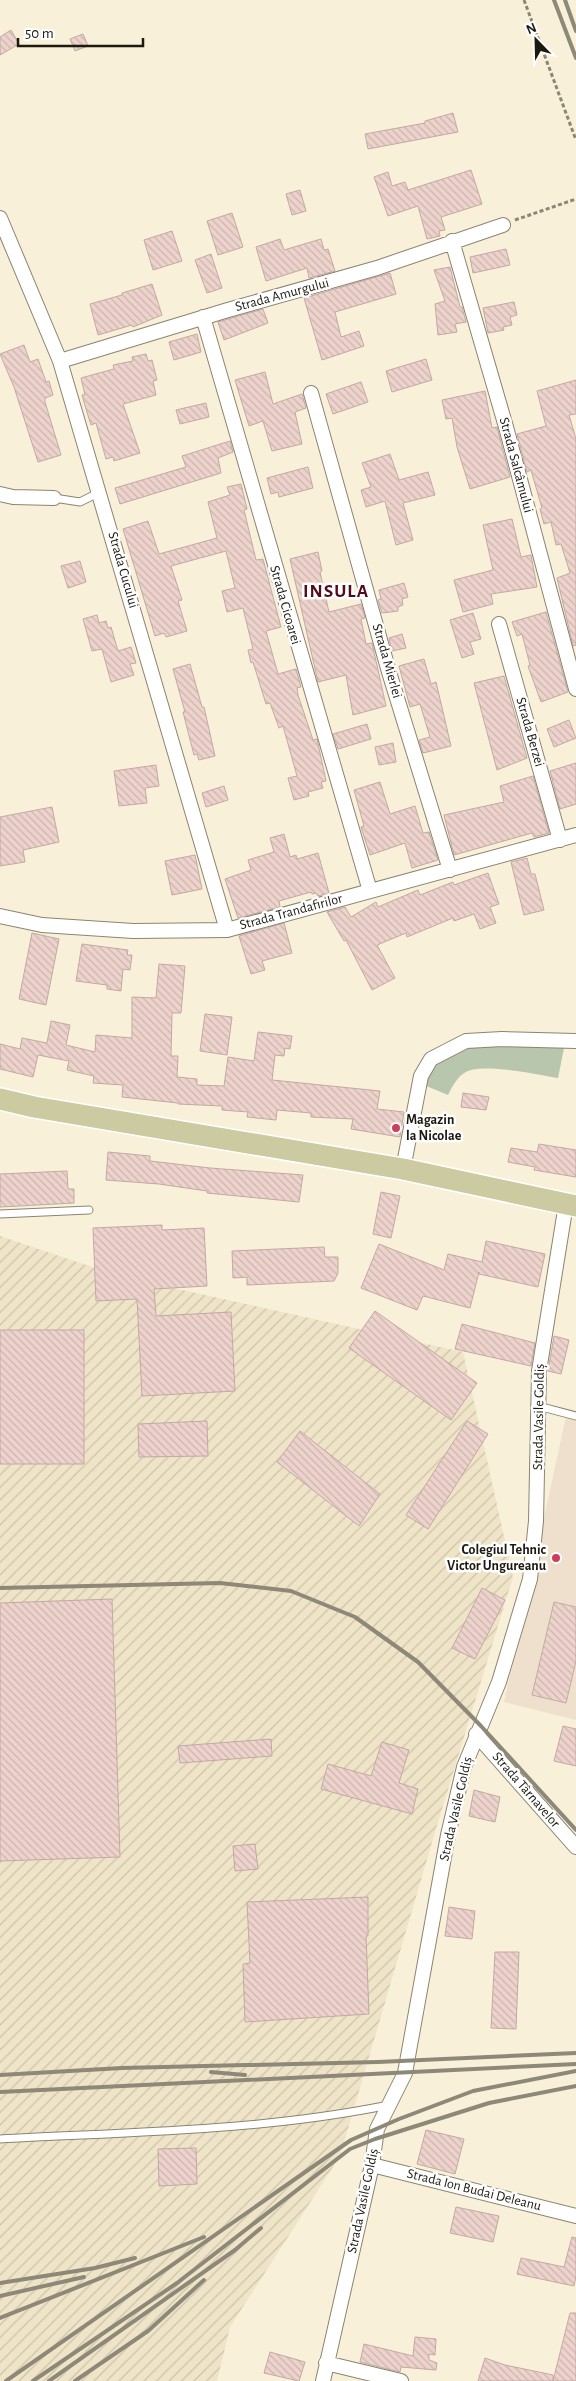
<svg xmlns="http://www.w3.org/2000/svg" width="576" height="2381" font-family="'Alegreya Sans',sans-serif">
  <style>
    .industrial { fill: url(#industrial-furrows) }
    .education { fill: #efe0cd }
    .park { fill: #b7c6ad }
    .building { fill: url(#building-back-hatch); stroke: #c2a9a3 }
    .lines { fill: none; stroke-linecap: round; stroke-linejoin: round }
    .service-casing { stroke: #8b8470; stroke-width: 9 }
    .minor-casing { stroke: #8b8470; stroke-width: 16 }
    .primary-casing { stroke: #fff; stroke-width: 24 }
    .path { stroke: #8b8676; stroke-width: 3; stroke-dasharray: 4 2.5; stroke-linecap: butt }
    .service { stroke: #fff; stroke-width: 7 }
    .minor { stroke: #fff; stroke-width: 14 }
    .primary { stroke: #cbcaa0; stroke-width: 21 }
    .rail { stroke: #8d8878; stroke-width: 4 }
    .poi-dot { fill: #ce3e5b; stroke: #fff; stroke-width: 2 }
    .labels { text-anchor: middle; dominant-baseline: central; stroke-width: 5; stroke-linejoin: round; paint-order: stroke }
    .street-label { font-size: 14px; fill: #1c1911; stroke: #fff }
    .poi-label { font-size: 14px; font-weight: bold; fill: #1c1911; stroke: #fff; text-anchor: start }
    .district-label { font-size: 19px; font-weight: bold; letter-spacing: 1px; fill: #500b1c; stroke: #fff }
  </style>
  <defs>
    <pattern id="industrial-furrows" width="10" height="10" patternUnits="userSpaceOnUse" patternTransform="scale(1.25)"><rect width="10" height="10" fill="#efe4c7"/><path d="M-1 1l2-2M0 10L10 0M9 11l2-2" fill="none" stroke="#ccc3aa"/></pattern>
    <pattern id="building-back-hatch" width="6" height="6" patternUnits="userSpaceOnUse" patternTransform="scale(1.25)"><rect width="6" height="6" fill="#eed3cd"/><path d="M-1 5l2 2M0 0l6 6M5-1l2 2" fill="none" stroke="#ccb5af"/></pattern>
  </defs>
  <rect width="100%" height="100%" fill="#f8f0d9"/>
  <path class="industrial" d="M0,1236L119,1276L463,1352L513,1577L435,1832L340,2156L230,2327L217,2381H0Z"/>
  <path class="education" d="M567,1412L576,1414V1720L504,1702Z"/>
  <path class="park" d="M486,1045L564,1048L558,1078C536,1074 492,1065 471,1070C459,1073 453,1085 448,1095L424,1085L439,1060L463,1049Z"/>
  <path class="building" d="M11,30L19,44L0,55V37Z
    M83,34L88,46L75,51L70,39Z
    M453,113L458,132L368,149L365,134L425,123V121Z
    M471,170L482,204L441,217L445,230L439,231L440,236L427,239L418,206L388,216L374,177L388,172L392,186L405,182L408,190Z
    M300,190L306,211L292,215L286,194Z
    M232,213L243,247L218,255L207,221Z
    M172,231L182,261L153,270L144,240Z
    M280,239L284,250L321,239L324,250L328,249L335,271L309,278L307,268L266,281L256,247Z
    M506,249L510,265L473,273L470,257Z
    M211,254L222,288L207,293L195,260Z
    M450,267L460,307H462L466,322L455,324L457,332L438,335L435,304L445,301L434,270Z
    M390,273L396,294L335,312L341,337L359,331L364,346L322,360L304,298Z
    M152,284L162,315L133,327L132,325L98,335L90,304L122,295V293Z
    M514,302L517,315L510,317L512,325L503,327L504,330L488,333L483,308Z
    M263,309L268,323L224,340L218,322Z
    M197,334L201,352L174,360L169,342Z
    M24,345L30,362L38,359L46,382L49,381L53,395L45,398V402L61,455L38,462L14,387L0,354Z
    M146,354L148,361L152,360L157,380L153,381L156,395L123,404L140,453L114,461L113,457L106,459L96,423L91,425L86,409L82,395H85L81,378L114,369L113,365L133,361L132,357Z
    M426,359L432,380L392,392L386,371Z
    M265,372L273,404L302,394L306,408L295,412L302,444L272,451L263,421L249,426L235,380Z
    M576,380V414L569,415L576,439V645L573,646L557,578L570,573L561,544L556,545L551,522L544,524L540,509L542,508L531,470L527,472L517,434L546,426L537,391Z
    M361,382L368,402L333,414L326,394Z
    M485,391L492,428L497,427L510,477L470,489L457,447L452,418L446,419L442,400Z
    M206,403L209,417L180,424L176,410Z
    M230,441L233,452L218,458L221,473L120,504L115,488L186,467L182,456Z
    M390,454L399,480L428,472L435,495L403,503L413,540L396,545L385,501L366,507L361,490L371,487L362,463Z
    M308,467L313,488L279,497L278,492L271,494L267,478Z
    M241,484L247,509L244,510L256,560L263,559L281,627L266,631L278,674L296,669L301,687L297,688L298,695L313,740L317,739L326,781L321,782L323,788L308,792L309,796L294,800L288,778L297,776L283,726L279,728L270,703L266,704L253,662L251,663L248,650L253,649L243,608L227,612L222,591L235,588L226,551L171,566L182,600L178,601L187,631L166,637L164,633L155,636L123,529L148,521L159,554L217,538L208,502L230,495L227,487Z
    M512,519L521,557L531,555L537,587L491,594L493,604L463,612L454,580L493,570L483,525Z
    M318,552L322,571L320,572L329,612L361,604L365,618L361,619L366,644L372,643L386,706L353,715L346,675L318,682L290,559Z
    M80,561L86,582L68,588L61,566Z
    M404,583L408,597L402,599L403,605L398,607V611L382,613L378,600L381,599L379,590Z
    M546,612L568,692L541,702L528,666L530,665L522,634L517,636L512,622Z
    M473,613L481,639L470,642L474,654L462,658L450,620Z
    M97,615L99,623L106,621L108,628L111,627L118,651L131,647L136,663L130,664L134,675L111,682L102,649L92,651L83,619Z
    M402,634L406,648L392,651L389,638Z
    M424,659L431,684L436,682L451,746L423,753L419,740L430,737L420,704L410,707L399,666Z
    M190,664L202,707H204L215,756L199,760L197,754L194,755L183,712H185L173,669Z
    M504,676L527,758L497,770L474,683Z
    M569,720L576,738L554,747L547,729Z
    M367,724L371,739L338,749L333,734Z
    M393,743L396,762L379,765L375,747Z
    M576,763V804L560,809L550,771Z
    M156,765L159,786L145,788L147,803L119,806L114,771Z
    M533,776L549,833L534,837L532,833L454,855L444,815L504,802L500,786Z
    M380,782L390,814L415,806L423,833L429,832L438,860L412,868L405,843L370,855L361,827L364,826L354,790Z
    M224,786L228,800L206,807L202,793Z
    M52,807L59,842L23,850L25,862L0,866V817Z
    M284,834L290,857L296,855L297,859L318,853L329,893L318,896L316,893L312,894L311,892L279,901L280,907L238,918L225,879L251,870L248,860L274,852L270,838Z
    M195,855L202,889L172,895L165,861Z
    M527,858L531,874H535L544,910L524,915L511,862Z
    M488,873L499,904L490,907L496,923L480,929L474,914L454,921L453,918L407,937L406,933L377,945L395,978L372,990L346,940L344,941L327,912L345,907L351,917L376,902L378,907L418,890L420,895L453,882L454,885Z
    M284,923L292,953L262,961L265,970L251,974L239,936Z
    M32,933L59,939L46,1005L19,999Z
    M82,944L128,950L127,955H132L130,970L123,969L121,991L107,989V985L76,981Z
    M159,964L185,966L181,1013H172L171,1056H178L177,1077L197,1079V1085L224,1086L228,1057L254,1061L258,1032L292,1036L290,1049L285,1048L284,1056L275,1055L272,1080L380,1091L377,1109L404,1112L400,1137L351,1129L353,1119L311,1117V1113L277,1110L276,1120L247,1117L248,1112L222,1110V1106L178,1104V1103L122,1097L123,1085L93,1083L94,1076L67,1070L69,1061L38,1055L33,1077L0,1069V1044L20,1049L22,1038L47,1043L51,1021L70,1025L66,1045L95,1052L96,1035L132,1038V997L156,998Z
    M205,1014L232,1017L227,1055L200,1051Z
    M463,1093L489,1097L486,1110L461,1107Z
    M539,1144L576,1150V1177L534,1170L535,1167L508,1162L511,1148L537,1152Z
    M108,1152L150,1156V1161L210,1168L303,1175L299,1202L207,1193V1191L159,1184L106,1180Z
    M67,1171L68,1189H74V1203L0,1207V1174Z
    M381,1192L400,1196L391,1238L373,1234Z
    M162,1225V1230L204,1228L207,1286L154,1289L156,1316L231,1312L235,1391L142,1396L137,1299L96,1301L93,1228Z
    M486,1241L545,1254L538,1287L479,1274V1272L470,1308L423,1296L417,1310L361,1288L379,1244L444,1270L448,1254L482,1262Z
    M324,1247L325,1257H338V1273L334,1281L247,1285V1277L233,1278L232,1251Z
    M375,1311L477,1383L451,1420L349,1348Z
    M462,1324L535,1343L531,1366L455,1349Z
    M0,1330H84V1464H0Z
    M554,1336L569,1340L561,1374L548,1371Z
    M207,1421L208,1456L139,1457L138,1424Z
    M467,1421L488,1434L428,1529L406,1515Z
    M300,1431L380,1494L359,1526L277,1462Z
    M482,1588L505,1600L475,1659L452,1648Z
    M112,1599L120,1857L0,1861V1603Z
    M554,1602L576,1607V1661L566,1703L532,1695Z
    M563,1726L576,1729V1766L554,1761Z
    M271,1739L272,1756L180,1763L178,1746Z
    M382,1742L409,1750L399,1783L418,1789L412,1814L321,1789L328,1764L371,1776Z
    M474,1790L500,1797L495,1822L469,1816Z
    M255,1844L258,1869L235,1871L233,1846Z
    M368,1897V1936H366L369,2014L245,2022L243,1964L250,1963L247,1902Z
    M449,1907L475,1911L472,1939L445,1936Z
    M495,1952H519L516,2029L491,2028Z
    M426,2130L464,2139L455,2174L417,2164Z
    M196,2148L197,2184L159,2186L158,2149Z
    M456,2207L499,2216L493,2242L450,2233Z
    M572,2237L576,2238V2276L574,2286L517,2274L521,2258L564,2267Z
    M570,2313H576V2381H553Z
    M415,2337L436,2339L435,2355L429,2354V2360L437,2363L436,2370L401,2367L400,2372L360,2362L364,2344L413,2356Z
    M270,2352L305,2362L299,2381L264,2373Z
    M485,2358L505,2365L553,2375V2381H478Z"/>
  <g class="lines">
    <defs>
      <path id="service" d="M54,498L80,502L100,492
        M0,1214L89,1210
        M538,1406L576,1416
        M0,2139C129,2132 262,2131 389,2105"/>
      <path id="minor" d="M0,218L60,361L227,930
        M452,241L506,427L576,689
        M203,317L370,891
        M60,361L228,310L377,268L503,225
        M311,393L389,672L450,870
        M0,494L13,497L54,498
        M499,624L560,840
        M0,916L42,925L133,931L227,930L576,835
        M403,1169L421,1076L431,1059L466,1041L502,1039L576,1041
        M476,1734L576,1847
        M372,2165L576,2216
        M326,2363L401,2381
        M323,2381L372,2165L377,2129L405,2073L448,1835L464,1767L499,1682L530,1579L536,1521L539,1371L566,1204"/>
      <path id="primary" d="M0,1099L34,1107L403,1169L576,1206"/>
    </defs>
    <use href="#service" class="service-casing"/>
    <use href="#minor" class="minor-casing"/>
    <use href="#primary" class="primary-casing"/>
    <path class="path" d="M524,0L576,140
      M515,220L576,199"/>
    <use href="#service" class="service"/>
    <use href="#minor" class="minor"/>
    <use href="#primary" class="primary"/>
    <path class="rail" d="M554,0L576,58
      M565,0L576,31
      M0,1588L220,1583L291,1591L355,1617L418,1662L481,1726L576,1830
      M211,2072L245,2075
      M0,2075L122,2068L378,2062L576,2053
      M0,2092L576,2064
      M0,2283L95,2268L135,2258
      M0,2296L84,2277
      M0,2318L204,2237
      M6,2381L351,2140L399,2119L473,2091L576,2071
      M33,2381L177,2283L350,2149L375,2139L489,2103L576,2086
      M49,2381L235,2250L261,2228
      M75,2381L148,2331L204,2280"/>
  </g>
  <g class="poi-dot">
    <circle cx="396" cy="1128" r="5"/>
    <circle cx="556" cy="1558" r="5"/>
  </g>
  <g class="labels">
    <g class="street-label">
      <text transform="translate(282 295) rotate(-15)">Strada Amurgului</text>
      <text transform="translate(516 465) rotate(75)">Strada Salcâmului</text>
      <text transform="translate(123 570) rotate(74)">Strada Cucului</text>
      <text transform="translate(285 605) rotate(74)">Strada Cicoarei</text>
      <text transform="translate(387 661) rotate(74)">Strada Mierlei</text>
      <text transform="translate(530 732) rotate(74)">Strada Berzei</text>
      <text transform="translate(291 912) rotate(-15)">Strada Trandafirilor</text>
      <text transform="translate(539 1417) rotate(-89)">Strada Vasile Goldiș</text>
      <text transform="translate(526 1790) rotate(49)">Strada Târnavelor</text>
      <text transform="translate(456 1809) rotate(-77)">Strada Vasile Goldiș</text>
      <text transform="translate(474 2190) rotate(14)">Strada Ion Budai Deleanu</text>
      <text transform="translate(363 2201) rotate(-78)">Strada Vasile Goldiș</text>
    </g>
    <g class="poi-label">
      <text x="406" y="1120">Magazin<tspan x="406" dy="16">la Nicolae</tspan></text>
      <text x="546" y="1550" text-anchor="end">Colegiul Tehnic<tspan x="546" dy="16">Victor Ungureanu</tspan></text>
    </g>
    <g class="district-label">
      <text x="336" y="591">INSULA</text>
    </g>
  </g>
  <g transform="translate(536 40) rotate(337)" stroke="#ffffff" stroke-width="4" paint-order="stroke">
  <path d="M0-4L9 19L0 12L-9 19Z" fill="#1c1911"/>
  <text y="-8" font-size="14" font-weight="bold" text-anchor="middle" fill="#1c1911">N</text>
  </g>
  <path d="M18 38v8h125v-8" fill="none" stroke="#1c1911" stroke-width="2.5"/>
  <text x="25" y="38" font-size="15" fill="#1c1911" stroke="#ffffff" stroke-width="4" paint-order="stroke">50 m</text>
</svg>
